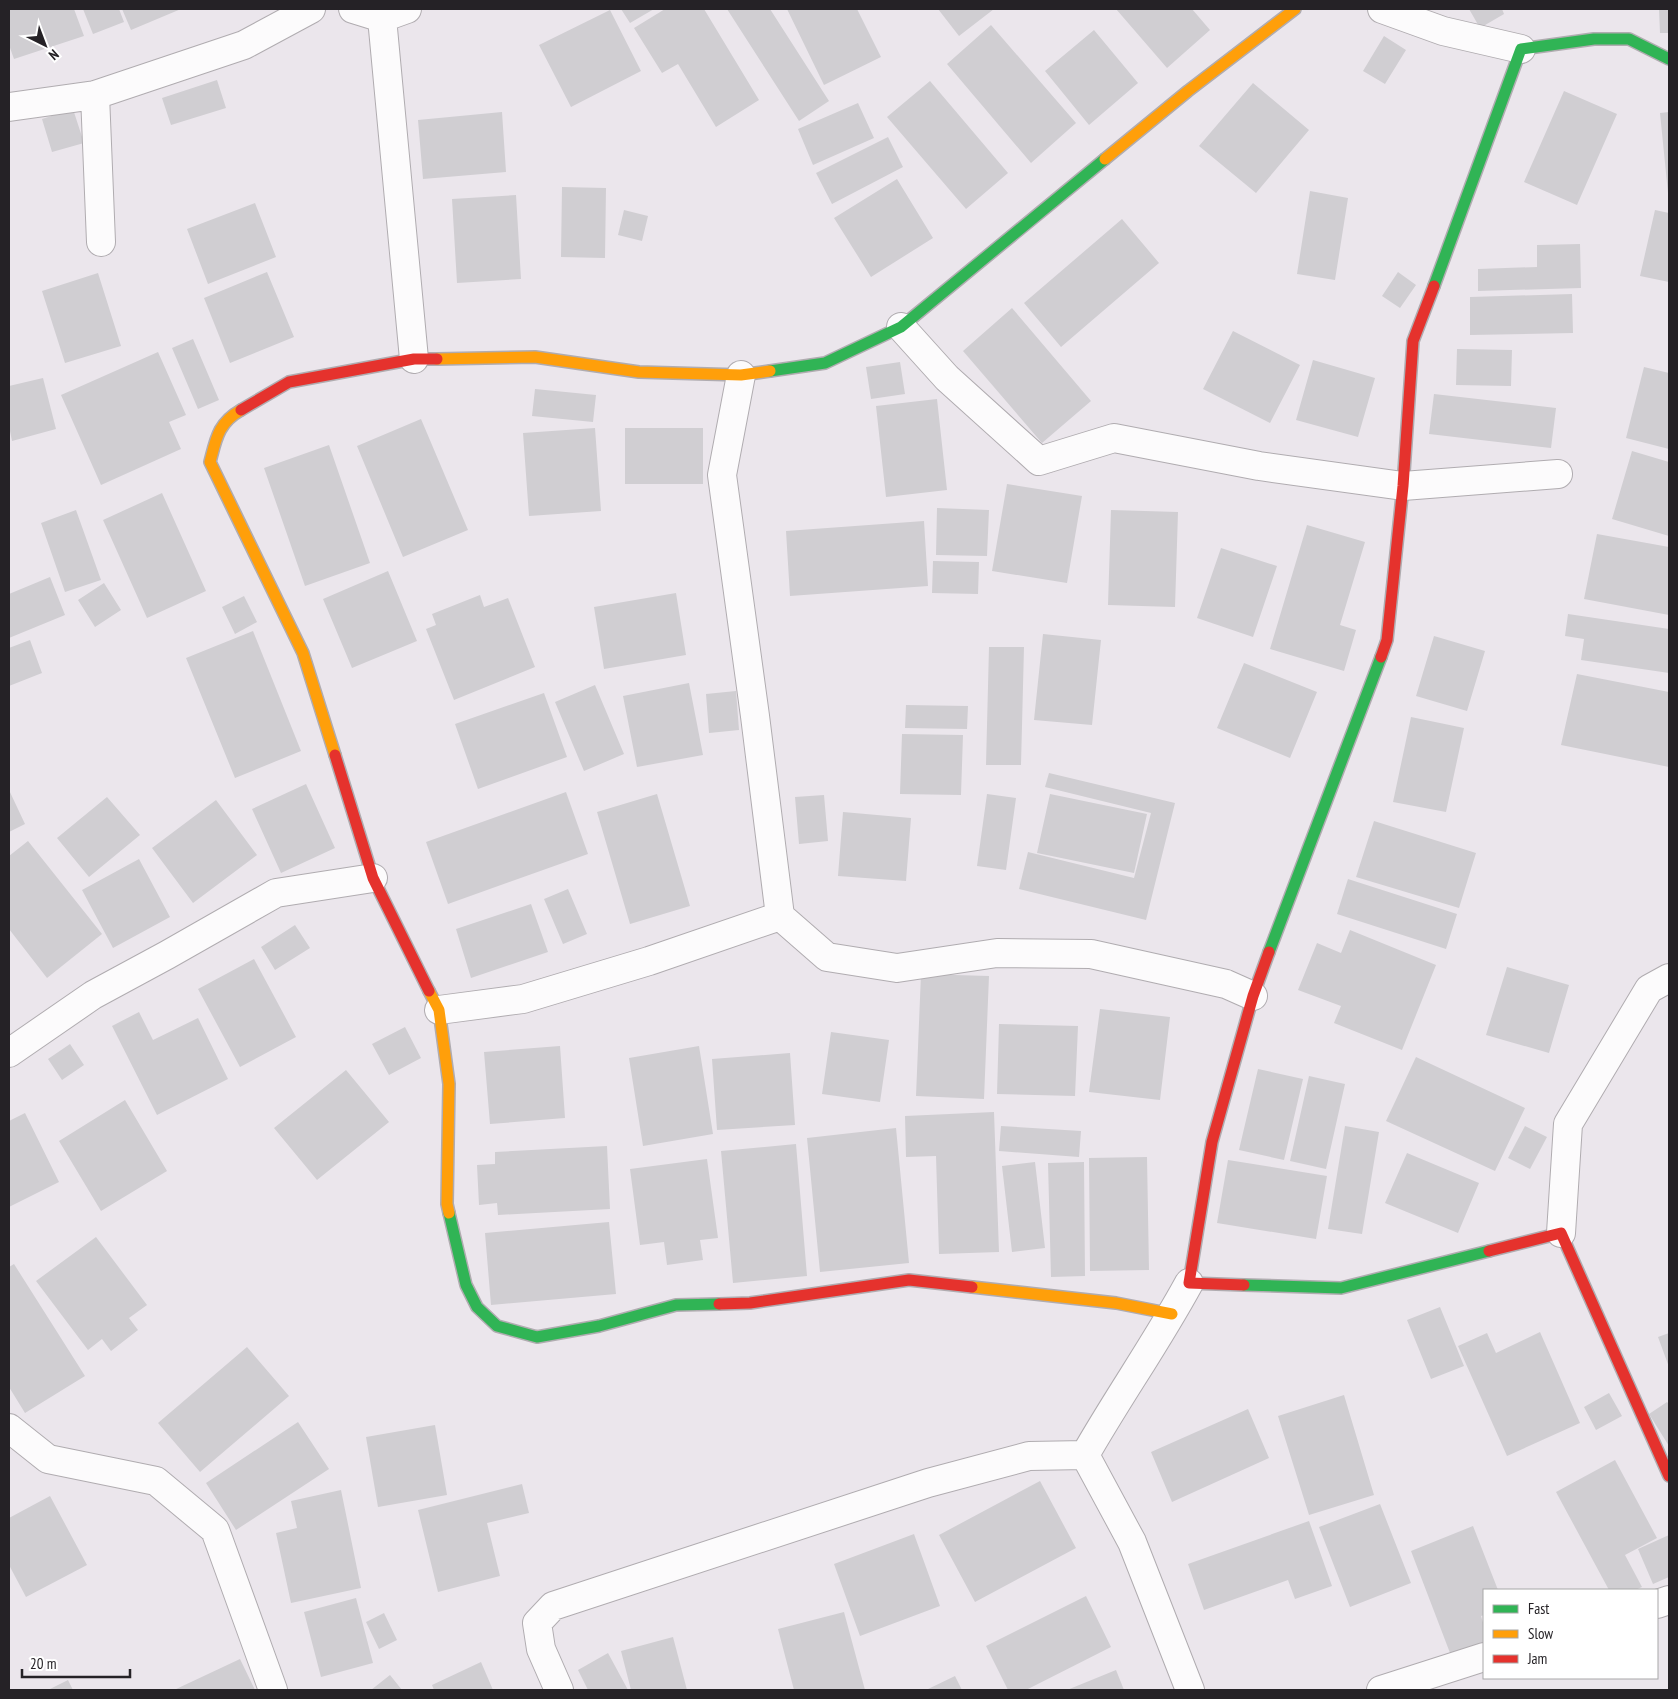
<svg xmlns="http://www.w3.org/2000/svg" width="1678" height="1699" font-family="'PT Sans Narrow',sans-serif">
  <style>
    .building { fill: #d0ced2 }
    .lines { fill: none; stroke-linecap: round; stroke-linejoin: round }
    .street-casing { stroke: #b0acb0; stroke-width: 30 }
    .fast-casing { stroke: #b0acb0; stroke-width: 14 }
    .slow-casing { stroke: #b0acb0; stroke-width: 14 }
    .jam-casing { stroke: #b0acb0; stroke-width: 14 }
    .street { stroke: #fcfbfc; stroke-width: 28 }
    .fast { stroke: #30b455; stroke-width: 11 }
    .slow { stroke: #ff9f0a; stroke-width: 11 }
    .jam { stroke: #e5322d; stroke-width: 11 }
  </style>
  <rect width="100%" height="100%" fill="#ebe6ec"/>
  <path class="building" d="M9,9H74L84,36L14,59L9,45Z
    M83,9H119L124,22L93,34Z
    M122,9H181L131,30Z
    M621,9H654L630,23Z
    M665,9H704L759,100L716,127L678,64L662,73L634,28Z
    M727,9H770L829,101L799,121Z
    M787,9H857L881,57L824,85Z
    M938,9H994L959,36Z
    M1116,9H1192L1210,30L1167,68Z
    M1469,9H1502L1504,14L1480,28Z
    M1659,9H1669V33H1660Z
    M610,10L641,71L571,107L539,45Z
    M991,25L1076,123L1031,163L947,64Z
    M1094,30L1138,83L1089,125L1045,71Z
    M1384,36L1406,50L1385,84L1363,71Z
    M217,80L226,108L171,125L162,98Z
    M930,81L1008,173L966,209L887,117Z
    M1253,83L1309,130L1256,193L1199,146Z
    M1564,91L1617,114L1577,205L1524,182Z
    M858,103L874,138L813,165L798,129Z
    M73,109L84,143L52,152L42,119Z
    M502,112L506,172L423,179L418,120Z
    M1669,112V193H1668L1660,113Z
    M888,137L903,167L832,204L816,173Z
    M897,179L933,238L871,277L834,218Z
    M562,187L606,188L605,258L561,257Z
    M1310,191L1348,198L1335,280L1297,274Z
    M516,195L521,279L457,283L452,199Z
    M255,203L276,257L208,284L187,229Z
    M624,210L648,216L642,241L618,235Z
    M1655,210L1669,213V282L1640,276Z
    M1122,219L1159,263L1061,347L1024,303Z
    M1580,244L1581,288L1478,291V269L1537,267V245Z
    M267,272L294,337L230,363L204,298Z
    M1398,272L1416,285L1400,308L1382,296Z
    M98,273L121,346L65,363L42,291Z
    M1572,294L1573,333L1470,335V297Z
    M1012,308L1091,401L1042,443L963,351Z
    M1233,331L1300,365L1270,423L1203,389Z
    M193,339L219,400L198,409L172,348Z
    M1457,349L1512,350L1511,386L1456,385Z
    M158,352L186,415L169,422L181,449L101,485L61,395Z
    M1313,360L1375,378L1358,437L1296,420Z
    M900,362L905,394L871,399L866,367Z
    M1644,367L1669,373V449L1626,438Z
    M43,378L56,429L12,441L9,426V386Z
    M535,389L596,395L593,422L532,416Z
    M1434,394L1556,408L1551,448L1429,434Z
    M937,399L947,490L886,497L876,406Z
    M421,419L468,530L403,557L357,446Z
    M595,428L601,511L529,516L523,433Z
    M625,428H703V484H625Z
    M329,445L370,563L305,586L264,468Z
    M1632,451L1669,462V536L1612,519Z
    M1007,484L1082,496L1067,583L992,571Z
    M162,493L206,591L147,618L103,520Z
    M937,508L989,510L987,556L936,555Z
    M76,510L101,580L65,592L41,523Z
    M1111,510L1178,512L1175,607L1108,605Z
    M924,521L928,586L790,596L786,531Z
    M1307,525L1365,542L1340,625L1356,630L1344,671L1270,649Z
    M1597,534L1669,547V615L1584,599Z
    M1221,548L1277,566L1253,637L1197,618Z
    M933,561L979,562L978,594L932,593Z
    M388,571L417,641L352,668L323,599Z
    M50,577L65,615L9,638V594Z
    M104,583L121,610L95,627L78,600Z
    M676,593L686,655L604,669L594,607Z
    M480,595L484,607L508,598L535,667L454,700L426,629L436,625L432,614Z
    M244,596L257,622L235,634L222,607Z
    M1568,614L1669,629V673L1581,660L1584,639L1565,636Z
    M253,631L301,751L235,778L186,658Z
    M1043,634L1101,640L1092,725L1034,720Z
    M1434,636L1485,651L1467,711L1416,696Z
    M30,640L42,673L9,686V648Z
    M989,647H1024L1021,765H986Z
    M1244,663L1317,692L1290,758L1217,728Z
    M1577,674L1669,692V767L1561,745Z
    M689,683L703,755L637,767L623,696Z
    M595,685L624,754L584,771L555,702Z
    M736,691L739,730L709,733L706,694Z
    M544,693L567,757L478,789L455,724Z
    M906,705L968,706L967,729L905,728Z
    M1411,717L1464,728L1446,812L1393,802Z
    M902,734L963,735L961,795L900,794Z
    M1049,773L1175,803L1146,920L1019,889L1028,852L1134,878L1151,813L1045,787Z
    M306,784L335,848L281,873L252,809Z
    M9,790L25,824L9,832Z
    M566,792L588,854L448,904L426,842Z
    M657,794L690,906L630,924L597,812Z
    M987,794L1016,798L1006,870L977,866Z
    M1050,794L1147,814L1134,873L1037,853Z
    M824,795L828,841L799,844L795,797Z
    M107,797L140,835L89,877L57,838Z
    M216,800L257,855L193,903L152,848Z
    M843,812L911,818L906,881L838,876Z
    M1374,821L1476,853L1459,908L1356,877Z
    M28,841L102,934L47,978L9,929V856Z
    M139,859L170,917L113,948L82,890Z
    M1348,879L1457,914L1446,949L1337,914Z
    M568,889L587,934L563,944L544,899Z
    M531,904L548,952L471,978L456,929Z
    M295,925L310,948L275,970L261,947Z
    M1350,930L1436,965L1402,1050L1334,1023L1341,1006L1298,990L1317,943L1341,953Z
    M254,959L296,1037L240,1067L198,989Z
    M1507,967L1569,985L1549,1053L1486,1035Z
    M921,974L989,976L984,1099L916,1096Z
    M1100,1009L1170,1017L1160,1100L1089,1092Z
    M139,1012L153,1040L198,1018L228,1079L157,1115L112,1026Z
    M999,1024L1078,1026L1075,1096L997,1094Z
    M405,1027L421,1058L389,1075L372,1044Z
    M831,1032L889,1040L880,1102L822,1094Z
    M70,1044L84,1065L62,1080L48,1059Z
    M560,1046L565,1118L490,1124L484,1052Z
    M699,1046L713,1134L643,1146L629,1058Z
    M790,1053L795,1125L717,1130L712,1059Z
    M1416,1057L1525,1108L1495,1171L1386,1121Z
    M1258,1069L1303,1079L1284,1160L1239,1150Z
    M346,1070L389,1122L317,1180L274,1128Z
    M1309,1076L1345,1084L1326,1169L1290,1161Z
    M125,1100L167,1171L101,1211L59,1141Z
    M994,1112L999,1252L939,1254L936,1156L906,1157L905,1116Z
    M25,1113L59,1182L9,1207V1121Z
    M1001,1126L1081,1131L1079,1157L999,1151Z
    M1345,1126L1379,1132L1362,1234L1328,1229Z
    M1525,1126L1547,1137L1530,1169L1508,1158Z
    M896,1128L909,1263L820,1272L807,1138Z
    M796,1144L807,1276L733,1283L721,1151Z
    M607,1146L610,1209L498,1215L497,1203L479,1205L477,1165L495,1164V1152Z
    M1407,1153L1479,1183L1458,1233L1385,1203Z
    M1147,1157L1149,1270L1090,1271L1089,1158Z
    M707,1159L718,1238L700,1240L703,1260L667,1265L664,1242L640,1245L630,1169Z
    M1228,1160L1327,1176L1316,1239L1217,1223Z
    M1035,1162L1045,1248L1012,1252L1002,1166Z
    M1084,1162L1085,1276L1051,1277L1048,1163Z
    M609,1222L616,1294L491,1305L485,1233Z
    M96,1237L147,1305L129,1318L138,1330L111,1351L102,1339L88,1350L36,1281Z
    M14,1264L85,1376L25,1413L9,1387V1267Z
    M1440,1307L1464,1366L1431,1379L1407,1320Z
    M1540,1332L1580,1423L1507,1456L1458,1346L1487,1333L1496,1353Z
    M1669,1333V1367L1658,1337Z
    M247,1347L289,1396L200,1472L158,1423Z
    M1609,1393L1622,1416L1596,1430L1584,1407Z
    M1344,1395L1374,1495L1309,1515L1278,1416Z
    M1667,1402L1669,1404V1446L1649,1414Z
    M1248,1409L1269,1458L1172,1502L1151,1452Z
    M298,1422L329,1469L236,1530L206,1483Z
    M435,1425L447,1495L378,1507L366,1437Z
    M1615,1460L1657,1538L1625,1555L1642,1587L1635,1590H1609L1556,1492Z
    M1040,1481L1076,1548L975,1602L939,1535Z
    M522,1484L529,1513L487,1523L500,1576L438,1592L418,1510Z
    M341,1490L361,1588L291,1603L276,1533L297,1528L291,1501Z
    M50,1496L87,1565L26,1597L9,1565V1518Z
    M1380,1504L1411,1583L1350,1607L1319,1527Z
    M1309,1521L1332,1586L1295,1599L1288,1580L1204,1610L1188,1564Z
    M1473,1526L1498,1590H1484V1615L1481,1616L1484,1626V1654L1455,1666L1411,1551Z
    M914,1534L940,1606L860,1636L834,1564Z
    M1669,1535V1577L1653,1584L1638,1549Z
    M1086,1596L1111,1647L1026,1690H1008L986,1646Z
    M356,1598L373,1663L321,1677L304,1612Z
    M844,1612L865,1690H794L778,1629Z
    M384,1613L397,1640L379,1649L366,1622Z
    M673,1637L687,1690H631L621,1651Z
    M608,1653L628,1690H588L578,1670Z
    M240,1659L255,1690H174Z
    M481,1662L493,1690H434L432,1685Z
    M1116,1670L1124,1690H1067Z
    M390,1675L402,1690H371Z
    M955,1676L962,1690H926Z
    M68,1680L73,1690H48Z"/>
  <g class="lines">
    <defs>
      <path id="street" d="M353,9L382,18L407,9
        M1382,9L1443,31L1521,49
        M382,18L414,359
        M95,95L101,242
        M9,107L95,95L244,45L311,9
        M901,327L947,378L1039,461L1114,438L1259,466L1403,486L1558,474
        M741,375L722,475L755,716L780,916L827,957L897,968L997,953L1091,954L1226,984L1253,996
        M439,1010L523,999L649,961L780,916
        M9,1053L93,995L167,955L276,893L373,878
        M1561,1233L1568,1124L1649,989L1669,978
        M1189,1283C1157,1342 1118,1397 1085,1455L1132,1542L1190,1690
        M9,1428L48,1459L156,1481L215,1530L273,1690
        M1657,1604L1669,1600
        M559,1690L541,1649L537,1623L553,1606L928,1483L1029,1456L1085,1455
        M1381,1690L1484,1657"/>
      <path id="fast" d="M1434,286L1521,49L1594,39H1629L1669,59
        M770,371L825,363L901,327L1105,159
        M1269,952L1381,657
        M449,1213L466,1285L477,1307L497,1326L537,1337L599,1326L676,1305L719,1304
        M1244,1285L1341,1288L1489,1251"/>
      <path id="slow" d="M1105,159L1188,91L1295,9
        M437,359L535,357L639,372L741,375L770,371
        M241,410C218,423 216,439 210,462L303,653L335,755
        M429,991L439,1010L449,1084L447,1204L449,1213
        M972,1287L1116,1303L1172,1314"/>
      <path id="jam" d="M241,410L289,382L414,359H437
        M1381,657L1387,640L1403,486L1413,341L1434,286
        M335,755L373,878L429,991
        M1489,1251L1561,1233L1669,1476
        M1244,1285L1189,1283L1212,1142L1253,996L1269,952
        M719,1304L750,1303L909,1280L972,1287"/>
    </defs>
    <use href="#street" class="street-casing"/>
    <use href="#fast" class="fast-casing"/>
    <use href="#slow" class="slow-casing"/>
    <use href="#jam" class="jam-casing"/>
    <use href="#street" class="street"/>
    <use href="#fast" class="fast"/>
    <use href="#slow" class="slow"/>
    <use href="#jam" class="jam"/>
  </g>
  <rect width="1678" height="1699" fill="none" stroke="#252226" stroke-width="20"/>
  <rect x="1483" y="1589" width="175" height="90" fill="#ffffff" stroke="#a8a7a8"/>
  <rect x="1493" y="1605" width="25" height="8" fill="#30b455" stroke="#a8a7a8"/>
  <text x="1528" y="1614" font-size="15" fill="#252226">Fast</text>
  <rect x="1493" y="1630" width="25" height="8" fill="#ff9f0a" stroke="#a8a7a8"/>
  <text x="1528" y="1639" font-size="15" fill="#252226">Slow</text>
  <rect x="1493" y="1655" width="25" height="8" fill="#e5322d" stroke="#a8a7a8"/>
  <text x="1528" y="1664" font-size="15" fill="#252226">Jam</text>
  <g transform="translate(45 45) rotate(138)" stroke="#ffffff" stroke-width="4" paint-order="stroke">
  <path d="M0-4L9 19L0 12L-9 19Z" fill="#252226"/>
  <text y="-8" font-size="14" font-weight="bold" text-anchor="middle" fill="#252226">N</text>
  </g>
  <path d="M22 1669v8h108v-8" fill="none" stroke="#252226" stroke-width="2.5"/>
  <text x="30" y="1669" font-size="15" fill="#252226" stroke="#ffffff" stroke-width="4" paint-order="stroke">20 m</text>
</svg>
